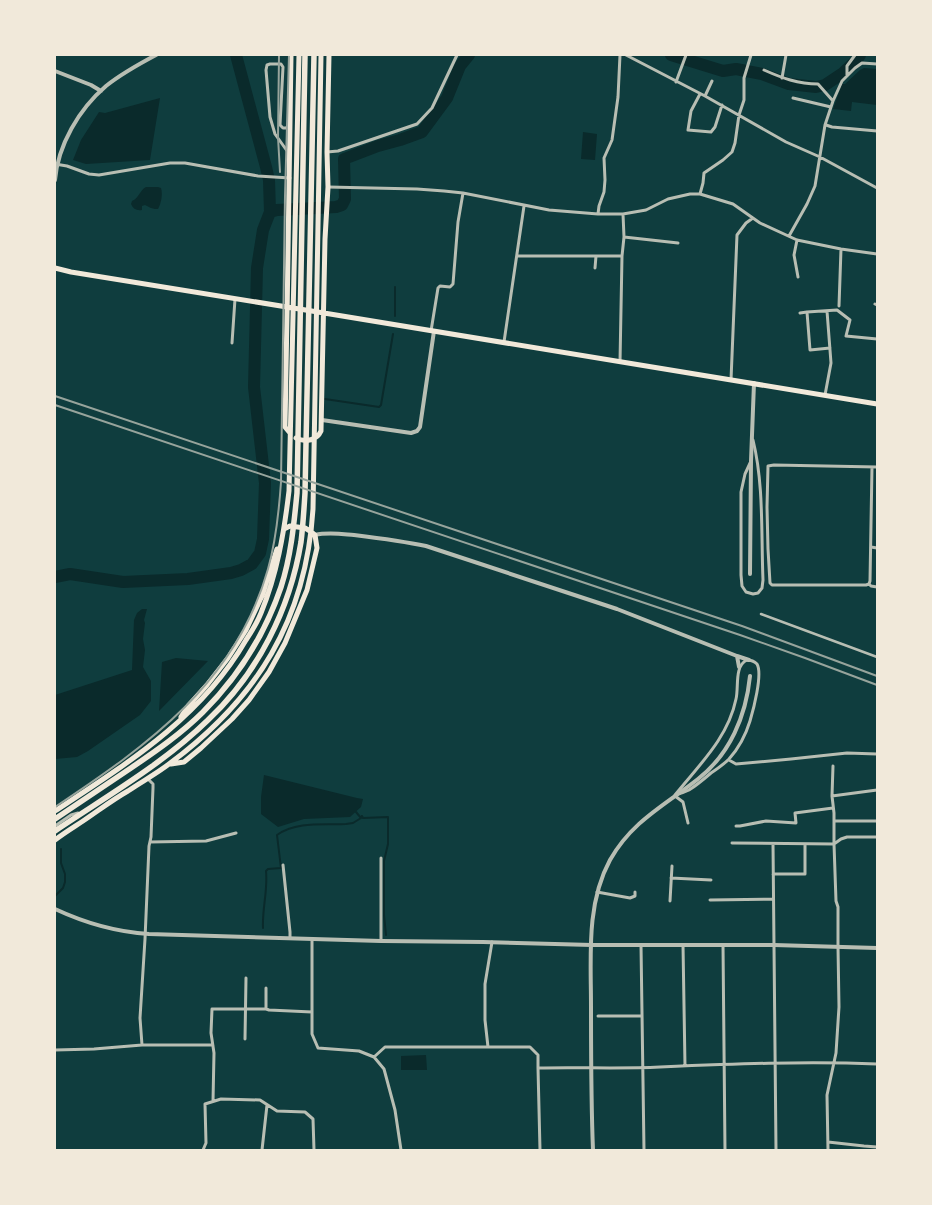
<svg xmlns="http://www.w3.org/2000/svg" width="932" height="1205" font-family="Commissioner,sans-serif">
  <style>
    .water { fill: #0a2a2b }
    .lines { fill: none; stroke-linecap: round; stroke-linejoin: round }
    .stream { stroke: #0a2a2b; stroke-width: 2 }
    .river { stroke: #0a2a2b; stroke-width: 12 }
    .pedestrian { stroke: #b8beb3; stroke-width: 2.5 }
    .minor { stroke: #b8beb3; stroke-width: 3 }
    .tertiary { stroke: #b8beb3; stroke-width: 4 }
    .primary { stroke: #f1e9da; stroke-width: 5 }
    .motorway { stroke: #f1e9da; stroke-width: 5.5 }
    .rail { stroke: #97a49c; stroke-width: 2 }
  </style>
  <rect width="100%" height="100%" fill="#0f3d3e"/>
  <path class="water" d="M864,68L877,69V105L852,102L851,111L833,109L842,84H845L860,70Z
    M160,98L150,160L86,164L73,160L81,140L99,112L105,113Z
    M583,132L597,134L595,160L581,159Z
    M146,187H158L161,188C163,194 161,204 158,209H155L151,208L145,205L142,206V210C137,211 133,209 131,204L132,201C139,198 140,190 146,187Z
    M142,609H147L144,620L145,623L143,639L145,650L143,667L151,681V701L140,715L88,751L77,757L55,759V695L132,670L134,620L137,613Z
    M176,658L208,661L159,711L162,662Z
    M264,775L357,798L363,799L361,807L350,817L304,819L278,827L261,814V797Z
    M426,1055L427,1070H401V1056Z"/>
  <g class="lines">
    <path class="stream" d="M395,287V316
      M325,399L379,407L381,405L393,334
      M362,816L363,818L388,817V844L384,861V915L386,935
      M55,896L63,888L65,882V874L61,863V849
      M263,928C262,909 268,890 266,871L268,869L281,868L277,835C296,821 324,825 346,824L353,823L361,818L356,812"/>
    <path class="river" d="M671,55L723,71L736,69L762,74L789,84L816,87L825,85L843,73L857,60L860,55
      M270,212L277,210L336,207L342,205L345,199L344,159L378,146L400,140L422,132L447,98L460,66L469,55
      M55,577L70,574L123,582L188,579L231,573L241,570L252,564L260,553L263,539L265,483L254,387L257,268L263,230L270,212L269,180L266,167L236,55"/>
    <path class="pedestrian" d="M761,614L877,657"/>
    <path class="minor" d="M626,55L705,96L786,142L820,157L877,188
      M764,70C782,78 798,84 818,84L833,101
      M847,76V66L855,55
      M782,78L786,55
      M676,82L686,55
      M700,94L691,111L688,130L711,132L715,127L722,105
      M705,96L712,81
      M793,98L831,107
      M826,125L832,127L877,131
      M327,152L338,151L417,124L432,108L457,55
      M290,155L275,134L270,117L266,70L267,65L270,64H281L283,67L280,125L283,128H286L290,125
      M55,164L67,166L89,174L99,175L170,163H185L258,176L290,178
      M328,187L417,189L444,191L463,193L549,210L598,214H623L646,210L668,199L690,194H700L733,204L760,223L797,240L841,249L877,254
      M700,194L703,183L704,173L723,160L732,152L735,143L739,115L744,100V78L751,55
      M598,214L599,206L604,192L605,180L604,158L612,140L618,97L620,55
      M789,236L807,204L815,186L825,125L833,101L842,81L855,68L862,63L877,64
      M624,237L678,243
      M797,240L794,255L798,277
      M518,256H622
      M595,268L596,256
      M875,304L877,305
      M839,306L841,249
      M807,312L837,310L850,320L846,336L877,339
      M800,313L807,312L810,350L830,348
      M431,331L438,288L440,286L450,287L453,284L458,222L463,193
      M504,342L524,206
      M232,343L235,299
      M620,362L622,256L624,237L623,214
      M731,380L737,235L746,223L753,218
      M825,395L831,363L827,311
      M751,461L745,474L741,492V575L742,586L746,592L753,594L758,593L762,588L763,580C761,534 764,485 753,440
      M872,467L870,581L869,584L866,585H772L770,583L768,549L767,507L768,466L774,465L877,467
      M871,547L877,548
      M869,584L871,586L877,587
      M747,660C751,660 754,661 757,664C763,674 753,711 750,721C746,734 738,749 729,759C724,764 717,769 711,773C704,779 697,785 689,790C685,792 679,794 675,795C699,765 728,738 736,699C739,687 734,666 747,660Z
      M729,760L736,764L791,759L847,753L877,754
      M675,796L683,802L688,823
      M832,796L877,790
      M834,821H877
      M55,826L71,815L78,813
      M736,826H740L766,821L796,823L795,813L833,808
      M150,842L206,841L236,833
      M732,843L834,844V813L832,796L833,766
      M773,844L776,1150
      M283,865L290,932V938
      M773,874H805V844
      M671,878L711,880
      M597,892L630,898L635,896V892
      M710,900L773,899
      M670,901L672,866
      M312,939V1034L318,1048L359,1051L374,1057L384,1069L395,1110L401,1150
      M381,941V858
      M641,945L644,1150
      M683,945L685,1066
      M723,945L725,1150
      M266,988V1009L269,1010L312,1012
      M598,1016H641
      M245,1039L246,978
      M142,1045L140,1018L145,939L149,846L151,837L153,788V784L148,779
      M488,1047L485,1020V984L492,942
      M55,1050L94,1049L142,1045H213
      M374,1057L385,1047H530L538,1055V1068C579,1067 619,1069 660,1067C732,1064 805,1061 877,1064
      M538,1068L540,1150
      M213,1101L214,1053L211,1033L212,1009H266
      M828,1142L864,1146L877,1147
      M203,1150L206,1143L205,1104L221,1099L260,1100L277,1111L305,1112L313,1119L314,1150
      M262,1150L267,1105
      M828,1150L827,1095L836,1053L839,1007L838,947V907L836,901L834,844L841,839L847,837H877"/>
    <path class="tertiary" d="M55,71L91,85L101,91
      M55,180C58,145 79,109 106,86C121,74 139,64 156,55
      M322,420L411,433L417,431L420,427L434,331
      M315,535C328,532 341,534 354,535C378,538 402,541 426,546L617,609L737,656L749,660
      M750,574L751,461L754,383
      M737,656L739,667
      M55,909C85,923 116,932 149,934L381,941L483,942L592,945H774L877,948
      M593,1150C591,1102 591,1054 591,1006C591,957 586,904 610,860C632,821 665,805 698,779C730,754 746,716 750,676"/>
    <path class="primary" d="M55,268L71,272L324,313L877,404
      M290,433L285,427C287,303 290,179 291,55
      M296,438C306,443 317,440 321,431L325,239L328,187L327,152L329,55
      M181,717L189,705L207,685L228,658L246,630L262,596L277,549
      M171,764L184,762L201,748L232,719L249,700L269,672L285,643L307,590L317,548L315,535L310,531L305,528L290,526L284,529
      M55,811C128,763 201,718 246,640C252,631 257,623 261,613C277,574 284,533 289,491L299,55
      M55,840C64,833 74,827 83,821C98,811 112,800 128,791C141,782 156,774 169,764C257,699 306,620 313,509L321,55"/>
    <path class="motorway" d="M55,819C80,802 106,785 131,768C156,751 182,733 203,712C239,676 265,634 281,587C291,556 294,524 297,493L305,55
      M55,831C107,796 163,764 208,720C258,673 290,609 301,542C303,526 304,509 305,493L314,55"/>
    <path class="rail" d="M279,55L278,137L280,172
      M55,396L742,626L877,676
      M55,405L740,635L805,658L877,685
      M55,807C148,745 236,683 268,569C276,541 279,511 281,482L285,196L289,55"/>
  </g>
  <rect width="932" height="1205" fill="none" stroke="#f1e9da" stroke-width="112"/>
</svg>
